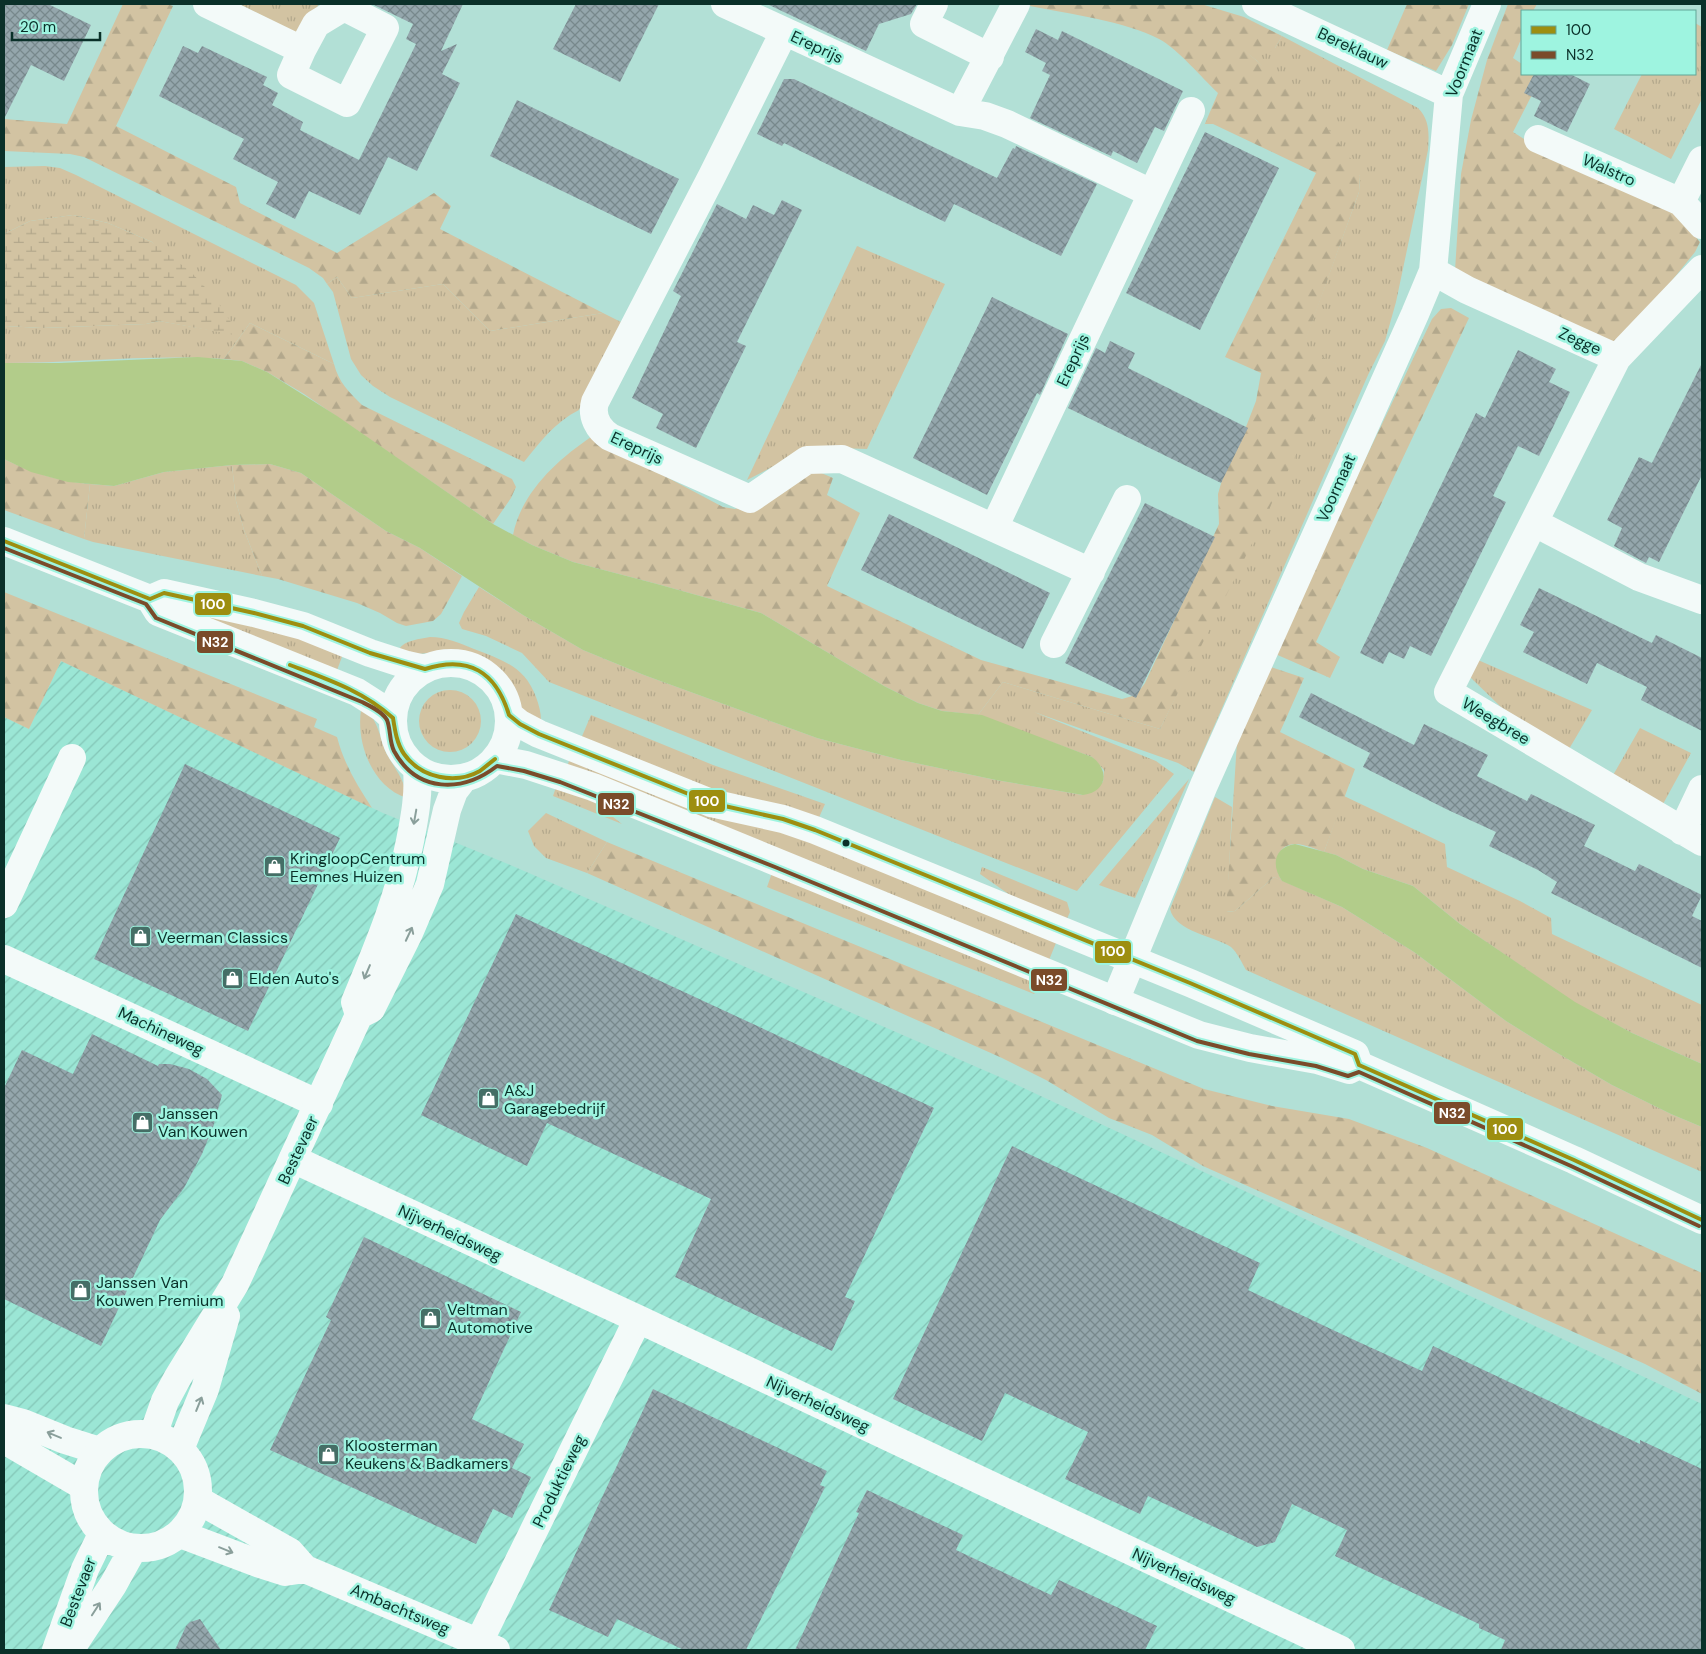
<svg xmlns="http://www.w3.org/2000/svg" width="1706" height="1654" font-family="'DM Sans',sans-serif">
  <style>
    .industrial { fill: url(#industrial-furrows) }
    .grass { fill: url(#grass-tufts) }
    .forest { fill: url(#forest-firs) }
    .wetland { fill: url(#wetland-marsh) }
    .water { fill: #b2cc8a }
    .building { fill: url(#building-cross-hatch) }
    .lines { fill: none; stroke-linecap: round; stroke-linejoin: round }
    .street { stroke: #f3faf9; stroke-width: 28 }
    .secondary { stroke: #f3faf9; stroke-width: 28 }
    .bus-1-casing { stroke: #9ef4e0; stroke-width: 8 }
    .bus-2-casing { stroke: #9ef4e0; stroke-width: 8 }
    .bus-1 { stroke: #9d8e10; stroke-width: 4 }
    .bus-2 { stroke: #7a4b2a; stroke-width: 4 }
    .oneway { stroke: #8a9f9b }
    .bus-dot { fill: #0a3029; stroke: #9ef4e0; stroke-width: 2 }
    .labels { text-anchor: middle; dominant-baseline: central; stroke-width: 5; stroke-linejoin: round; paint-order: stroke }
    .street-label { font-size: 16px; fill: #0a3029; stroke: #9ef4e0 }
    .poi-label { font-size: 16px; fill: #0a3029; stroke: #9ef4e0; text-anchor: start }
    .line-badge { stroke: #9ef4e0; stroke-width: 2 }
    .badge-label { font-size: 14px; text-anchor: middle; font-weight: bold; fill: #fff }
  </style>
  <defs>
    <pattern id="industrial-furrows" width="10" height="10" patternUnits="userSpaceOnUse" patternTransform="scale(1.25)"><rect width="10" height="10" fill="#9be6d5"/><path d="M-1 1l2-2M0 10L10 0M9 11l2-2" fill="none" stroke="#84c6b7"/></pattern>
    <pattern id="grass-tufts" width="24" height="20" patternUnits="userSpaceOnUse" patternTransform="scale(1.25)"><rect width="24" height="20" fill="#d2c3a2"/><path d="M3 7l-1-3M5 7V3M7 7l1-3M15 17l-1-3M17 17v-4M19 17l1-3" fill="none" stroke="#b3a88c"/></pattern>
    <pattern id="forest-firs" width="22" height="20" patternUnits="userSpaceOnUse" patternTransform="scale(1.25)"><rect width="22" height="20" fill="#d2c3a2"/><path d="M5 1l3.5 6h-7zM16 11l3.5 6h-7z" fill="#b3a88c"/></pattern>
    <pattern id="wetland-marsh" width="20" height="14" patternUnits="userSpaceOnUse" patternTransform="scale(1.25)"><rect width="20" height="14" fill="#d2c3a2"/><path d="M1 5h8M5 5V1M11 12h8M15 12V8" fill="none" stroke="#b3a88c"/></pattern>
    <pattern id="building-cross-hatch" width="8" height="8" patternUnits="userSpaceOnUse" patternTransform="scale(1.25)"><rect width="8" height="8" fill="#94a6ac"/><path d="M0 0l8 8M0 8l8-8" fill="none" stroke="#77888c"/></pattern>
  </defs>
  <rect width="100%" height="100%" fill="#b2e0d6"/>
  <path class="industrial" d="M61,661L383,813L508,864L1002,1078L1702,1404V1650H4V717L29,729Z"/>
  <path class="grass" d="M239,4H319L300,35Z
    M1695,23L1702,27V99L1671,159L1614,129L1642,74H1695Z
    M1282,36L1418,108C1430,120 1429,134 1428,150L1396,302L1385,341L1368,375L1194,772L1178,763L1034,712L1156,761L1174,774L1077,891L549,682L522,653L486,636L462,629L459,623L464,612L479,587L523,615L583,650L644,675L817,738L901,760L996,780L1083,795L1103,782L1104,770L1092,757L978,715L1003,682L1160,729L1336,364L1302,349L1359,192L1360,176L1257,61L1241,48H1275Z
    M45,166L60,168L76,175L296,285L314,303L334,364L250,323L224,359C151,354 77,363 4,363V326L42,328L146,324L159,321L239,335L152,242L108,223L73,215L30,221L4,234V167Z
    M857,246L945,284L867,449L811,447L747,480Z
    M337,277L352,298L443,284L490,331L603,313L621,322L579,410C555,422 540,442 524,462L390,397L373,386L361,375L351,359L333,292L327,284Z
    M232,465L236,501L244,530L262,576L93,542L84,539L90,484L114,486L164,472Z
    M196,613L269,627L343,654L336,673Z
    M430,637C446,637 459,643 474,649C503,660 525,667 536,697C539,705 541,713 541,720L540,721L522,709L505,677L494,667L480,657L457,650L418,654L399,649C405,640 420,639 430,637Z
    M1478,660L1592,710L1569,749L1502,708L1470,677Z
    M419 721a31 31 0 1 1 62 0a31 31 0 1 1-62 0Z
    M361,710C379,714 380,743 388,756C397,772 404,779 407,798C372,787 356,743 361,710Z
    M591,715L713,765L825,804L817,822L743,802L580,741Z
    M1640,728L1691,753L1663,804L1612,777Z
    M571,755L746,817L1058,938L1047,965L566,770Z
    M1189,779L1135,898L1099,885Z
    M556,787L590,799L622,824L553,796Z
    M1344,796L1445,844L1447,867L1520,901L1551,918L1552,934L1702,1005V1064L1632,1033L1575,1003L1460,924L1413,886L1363,869L1336,855L1324,852Z
    M1215,797L1232,807L1227,912L1235,911L1274,877L1342,907L1414,952L1506,1021L1554,1051L1612,1085L1671,1114L1702,1127V1172L1246,970C1242,963 1237,952 1231,947C1215,936 1175,932 1170,909Z
    M546,813L607,842L587,873L546,858L534,846L528,831Z
    M982,867L1067,902L1070,912L1065,923L1017,900L980,874Z
    M773,870L1042,981L1040,987L1034,994L767,887Z"/>
  <path class="forest" d="M123,4H167L173,6L116,126L236,187L240,203L337,253L434,193L451,206L440,229L603,313L490,331L443,284L352,298L337,277L327,284L323,278L309,268L84,157L70,154L4,151V119L67,124Z
    M1031,4H1201L1244,17L1282,36L1275,48L1269,53L1242,48L1257,61L1326,126L1351,159L1360,176L1359,192L1303,348L1337,364L1334,378L1160,729L1003,682L978,715L942,711L918,703L884,686L761,613L657,584L573,562L532,545L513,535C521,493 557,460 591,437L723,507L735,509L743,506L805,466L833,478L827,495L860,513L827,586L981,660L1122,699L1136,695L1145,683L1219,524L1218,494L1226,466L1244,432L1256,401L1261,373L1225,357L1316,173L1213,124H1205L1204,126L1218,93C1202,78 1178,49 1159,39C1125,21 1069,14 1030,6Z
    M1407,4H1469L1452,45L1436,71L1387,50Z
    M1508,4H1537L1533,11H1522V37L1513,58L1522,64V74L1542,75L1513,132L1537,147L1670,206L1700,242L1695,252L1612,355L1455,271L1461,174L1471,120L1487,60Z
    M1451,308L1469,318L1316,642L1340,657L1330,678L1273,653L1432,319L1441,309Z
    M250,323L334,364C339,383 349,392 362,405L512,479L516,487L511,498L493,524L304,394L267,372L242,361L224,359Z
    M4,459C33,473 58,481 90,484L84,539L4,510Z
    M270,464L301,473L386,531L420,548L462,576L441,614L433,621L406,626L397,623L380,613L357,603L278,579L262,576L244,530L236,501L232,465Z
    M4,592L317,719L314,727L337,737C344,764 357,785 372,808L61,661L29,729L4,717Z
    M1268,666L1304,678L1280,732L1355,769L1324,852C1316,849 1306,845 1297,844C1276,843 1272,866 1282,881L1274,877L1235,911L1226,912L1237,742Z
    M607,842L1204,1089L1272,1106L1349,1119L1427,1148L1702,1273V1394L1645,1364L1203,1166L1152,1135L1109,1118L1046,1080L1002,1058L587,873Z"/>
  <path class="wetland" d="M73,215L108,223L152,242L191,272L215,298L240,336L159,321L146,324L42,328L4,326V234L30,221Z"/>
  <path class="water" d="M198,357L242,361L267,372L337,416L493,524L532,545L573,562L657,584L761,613L884,686L918,703L942,711L982,715L1092,757C1110,770 1107,792 1083,795L996,780L901,760L817,738L644,675L583,650L523,615L420,548L386,531L301,473L270,464L232,465L164,472L114,486L68,482L31,472L4,459V363H59Z
    M1295,844L1336,855L1363,869L1413,886L1460,924L1575,1002L1632,1033L1702,1064V1127L1671,1114L1612,1085L1554,1051L1506,1021L1414,952L1342,907L1282,881C1271,865 1274,847 1295,844Z"/>
  <path class="building" d="M4,4H48L91,25L64,81L31,65L4,119Z
    M372,4H463L441,51L457,44L442,74L460,83L417,171L388,157L360,215L309,191L295,219L266,204L278,182L233,159L244,139L159,96L183,46L198,53L202,46L267,77L263,85L278,93L272,105L303,122L300,130L359,160L416,44L406,39L413,24Z
    M576,4H659L620,82L553,49Z
    M767,4H917L911,14L879,24L866,51Z
    M1036,29L1058,40L1062,31L1183,91L1164,131L1155,127L1137,163L1113,151L1111,156L1030,118L1050,75L1042,71L1046,63L1025,52Z
    M1534,74H1570L1590,84L1567,132L1534,116L1541,101L1524,93Z
    M784,79H794L997,178L1013,148L1015,149L1016,146L1097,184L1061,256L954,204L945,222L784,143L782,146L757,134Z
    M517,100L679,179L651,234L490,156Z
    M1205,132L1279,168L1200,330L1126,293Z
    M782,200L802,210L737,342L746,346L696,448L656,428L663,414L632,398L681,296L673,291L717,204L746,219L753,205L774,215Z
    M992,297L1068,334L1040,395L1037,393L987,495L913,458Z
    M1110,341L1135,353L1128,368L1248,428L1221,483L1068,408L1096,348L1105,353Z
    M1518,350L1556,369L1549,382L1570,392L1539,456L1518,446L1493,496L1506,502L1431,656L1410,646L1404,659L1389,652L1383,664L1360,653L1476,413L1485,418Z
    M1702,363V475L1659,562L1649,557L1646,563L1614,546L1622,528L1607,520L1639,457L1652,463Z
    M1145,503L1215,537L1136,698L1065,663Z
    M889,514L1050,593L1023,649L861,570Z
    M1539,588L1652,643L1656,635L1702,658V731L1641,700L1647,687L1597,663L1587,684L1523,652L1534,632L1520,625Z
    M1311,693L1414,745L1424,724L1488,755L1477,776L1527,801L1531,794L1595,825L1584,846L1635,871L1639,864L1702,895L1692,916L1702,921V968L1551,893L1557,882L1538,870L1489,846L1496,832L1446,809L1363,767L1370,753L1299,717Z
    M185,764L340,838L248,1031L94,959Z
    M516,914L934,1108L845,1297L855,1301L832,1351L675,1277L711,1199L547,1123L527,1166L421,1115Z
    M92,1034L158,1066L159,1064H170L189,1069L207,1079L222,1095L213,1127L202,1154L184,1188L160,1220L101,1346L4,1299V1088L22,1050L73,1074Z
    M1012,1146L1260,1263L1248,1290L1350,1338L1422,1371L1433,1346L1640,1444V1440L1702,1469V1650H1501L1505,1640L1479,1628V1624L1335,1556L1347,1530L1292,1504L1275,1542L1257,1547L1148,1496L1140,1514L1065,1479L1088,1432L1005,1393L982,1441L893,1399Z
    M364,1237L521,1312L472,1419L524,1444L512,1468L531,1477L512,1518L493,1509L476,1544L270,1450L331,1320L326,1317Z
    M653,1389L827,1471L820,1485L825,1487L746,1650H684L617,1619L608,1637L549,1610Z
    M867,1490L963,1535L956,1550L1051,1595L1059,1580L1157,1626L1145,1650H795L859,1513L856,1512Z
    M200,1619L221,1650H175L186,1626L190,1622Z"/>
  <g class="lines">
    <path class="street" d="M207,4L302,50
      M725,4L960,112L985,116L1007,124L1151,193
      M934,4L924,24L990,57
      M1256,4L1449,94
      M344,7L385,28L347,103L291,75L302,50L316,24L344,7L345,4
      M784,32L712,176L595,402C591,416 598,429 610,437L750,499L807,460L842,459L1091,572
      M960,112L1016,4
      M1538,139L1681,202L1702,225
      M1681,202L1702,160
      M1702,269L1617,358L1448,692L1702,842
      M1433,271L1467,290L1617,358
      M1535,523L1639,577L1702,600
      M994,528L1191,111
      M1054,644L1127,499
      M1682,831L1702,789
      M4,904L72,758
      M4,959L319,1104
      M1115,1001L1204,785L1415,314L1433,271L1449,94L1487,4
      M293,1159L638,1319L1341,1650
      M4,1418L23,1423L65,1440L100,1451
      M4,1440L83,1486
      M198,1500L290,1552L305,1569L496,1650
      M180,1534L257,1563L285,1572L305,1569
      M479,1642L638,1319"/>
    <path class="secondary" d="M4,541L150,599L158,612L357,692L382,708L393,718
      M150,599L164,593L254,613L303,626L370,653L407,665L425,669
      M393 721a58 58 0 1 1 116 0a58 58 0 1 1-116 0Z
      M509,715L520,724L539,734L711,803L783,819L815,830L1190,983L1355,1054L1359,1065L1574,1160L1702,1220
      M495,759L526,765L593,787L1199,1035L1250,1048L1317,1060L1349,1070L1359,1065
      M359,1015L355,1002C377,949 399,898 410,841C415,816 419,794 417,769
      M84 1491a57 57 0 1 1 114 0a57 57 0 1 1-114 0Z
      M153,1435L165,1401L178,1377L235,1284L359,1015L371,1009L409,933L430,884L447,810L454,791L464,778
      M180,1449L205,1389L226,1316
      M56,1650L85,1569L102,1534
      M70,1650L113,1585L133,1549"/>
    <defs>
      <path id="bus-1" d="M4,541L150,599L164,593L254,613L303,626L370,653L425,669
        M290,665C327,679 363,691 393,718
        M425,669C469,655 496,672 509,715
        M509,715L520,724L539,734L711,803L783,819L815,830L1190,983L1355,1054L1359,1065L1574,1160L1702,1220
        M393,718C395,731 397,744 404,754C421,778 455,785 480,771C485,767 490,763 495,759"/>
      <path id="bus-2" d="M4,548L146,604L156,618L362,702C370,706 383,712 387,720C391,730 389,741 394,751C417,793 462,793 497,766L524,771L560,782L775,867L1197,1041L1249,1054L1316,1066L1348,1076L1359,1072L1571,1166L1699,1226"/>
    </defs>
    <use href="#bus-1" class="bus-1-casing"/>
    <use href="#bus-2" class="bus-2-casing"/>
    <use href="#bus-1" class="bus-1"/>
    <use href="#bus-2" class="bus-2"/>
  </g>
  <defs><path id="oneway-shaft" d="M-6 0H5M1.5-3L5.5 0L1.5 3" fill="none" stroke-width="1.6" stroke-linecap="round" stroke-linejoin="round" transform="scale(1.25)"/></defs>
  <g class="oneway">
    <use href="#oneway-shaft" transform="translate(415 817) rotate(100)"/>
    <use href="#oneway-shaft" transform="translate(409 934) rotate(-65)"/>
    <use href="#oneway-shaft" transform="translate(367 972) rotate(113)"/>
    <use href="#oneway-shaft" transform="translate(199 1404) rotate(-68)"/>
    <use href="#oneway-shaft" transform="translate(54 1435) rotate(-157)"/>
    <use href="#oneway-shaft" transform="translate(226 1550) rotate(22)"/>
    <use href="#oneway-shaft" transform="translate(96 1609) rotate(-57)"/>
  </g>
  <defs>
    <symbol id="shop-square" viewBox="-11 -11 22 22"><rect x="-9" y="-9" width="18" height="18" rx="4" fill="#456e66" stroke="#9ef4e0"/><path d="M-5-2.5h2.3a2.7 3.5 0 0 1 5.4 0H5L5.5 6h-11ZM-1.5-2.5h3a1.5 2.3 0 0 0-3 0Z" fill="#fff"/></symbol>
  </defs>
  <g fill-rule="evenodd">
    <use href="#shop-square" x="262" y="854" width="25" height="25"/>
    <use href="#shop-square" x="128" y="924" width="25" height="25"/>
    <use href="#shop-square" x="220" y="966" width="25" height="25"/>
    <use href="#shop-square" x="476" y="1086" width="25" height="25"/>
    <use href="#shop-square" x="130" y="1110" width="25" height="25"/>
    <use href="#shop-square" x="68" y="1278" width="25" height="25"/>
    <use href="#shop-square" x="418" y="1306" width="25" height="25"/>
    <use href="#shop-square" x="316" y="1442" width="25" height="25"/>
  </g>
  <circle class="bus-dot" cx="846" cy="843" r="4.5"/>
  <g class="labels">
    <g class="street-label">
      <text transform="translate(817 47) rotate(25)">Ereprijs</text>
      <text transform="translate(1353 48) rotate(25)">Bereklauw</text>
      <text transform="translate(1464 63) rotate(-68)">Voormaat</text>
      <text transform="translate(1609 170) rotate(24)">Walstro</text>
      <text transform="translate(1580 341) rotate(24)">Zegge</text>
      <text transform="translate(1073 360) rotate(-65)">Ereprijs</text>
      <text transform="translate(637 448) rotate(25)">Ereprijs</text>
      <text transform="translate(1336 488) rotate(-66)">Voormaat</text>
      <text transform="translate(1496 721) rotate(31)">Weegbree</text>
      <text transform="translate(161 1031) rotate(25)">Machineweg</text>
      <text transform="translate(298 1150) rotate(-65)">Bestevaer</text>
      <text transform="translate(450 1233) rotate(25)">Nijverheidsweg</text>
      <text transform="translate(818 1404) rotate(25)">Nijverheidsweg</text>
      <text transform="translate(559 1481) rotate(-64)">Produktieweg</text>
      <text transform="translate(1184 1576) rotate(25)">Nijverheidsweg</text>
      <text transform="translate(78 1592) rotate(-69)">Bestevaer</text>
      <text transform="translate(400 1609) rotate(23)">Ambachtsweg</text>
    </g>
    <g class="poi-label">
      <text x="290" y="858">KringloopCentrum<tspan x="290" dy="18">Eemnes Huizen</tspan></text>
      <text x="157" y="937">Veerman Classics</text>
      <text x="249" y="978">Elden Auto's</text>
      <text x="504" y="1090">A&amp;J<tspan x="504" dy="18">Garagebedrijf</tspan></text>
      <text x="158" y="1113">Janssen<tspan x="158" dy="18">Van Kouwen</tspan></text>
      <text x="96" y="1282">Janssen Van<tspan x="96" dy="18">Kouwen Premium</tspan></text>
      <text x="447" y="1309">Veltman<tspan x="447" dy="18">Automotive</tspan></text>
      <text x="345" y="1445">Kloosterman<tspan x="345" dy="18">Keukens &amp; Badkamers</tspan></text>
    </g>
  </g>
  <g class="line-badge">
    <rect x="194" y="592" width="38" height="24" rx="5" fill="#9d8e10"/>
    <rect x="196" y="630" width="38" height="24" rx="5" fill="#7a4b2a"/>
    <rect x="688" y="789" width="38" height="24" rx="5" fill="#9d8e10"/>
    <rect x="597" y="792" width="38" height="24" rx="5" fill="#7a4b2a"/>
    <rect x="1094" y="940" width="38" height="24" rx="5" fill="#9d8e10"/>
    <rect x="1030" y="968" width="38" height="24" rx="5" fill="#7a4b2a"/>
    <rect x="1433" y="1101" width="38" height="24" rx="5" fill="#7a4b2a"/>
    <rect x="1486" y="1117" width="38" height="24" rx="5" fill="#9d8e10"/>
  </g>
  <g class="badge-label">
    <text x="213" y="609">100</text>
    <text x="215" y="647">N32</text>
    <text x="707" y="806">100</text>
    <text x="616" y="809">N32</text>
    <text x="1113" y="956">100</text>
    <text x="1049" y="985">N32</text>
    <text x="1452" y="1118">N32</text>
    <text x="1505" y="1134">100</text>
  </g>
  <rect width="1706" height="1654" fill="none" stroke="#0a3029" stroke-width="10"/>
  <rect x="1521" y="10" width="175" height="65" fill="#9ef4e0" stroke="#63a697"/>
  <rect x="1531" y="26" width="25" height="8" fill="#9d8e10" stroke="#63a697"/>
  <text x="1566" y="35" font-size="15" fill="#0a3029">100</text>
  <rect x="1531" y="51" width="25" height="8" fill="#7a4b2a" stroke="#63a697"/>
  <text x="1566" y="60" font-size="15" fill="#0a3029">N32</text>
  <path d="M12 32v8h88v-8" fill="none" stroke="#0a3029" stroke-width="2.5"/>
  <text x="20" y="32" font-size="15" fill="#0a3029" stroke="#9ef4e0" stroke-width="4" paint-order="stroke">20 m</text>
</svg>
